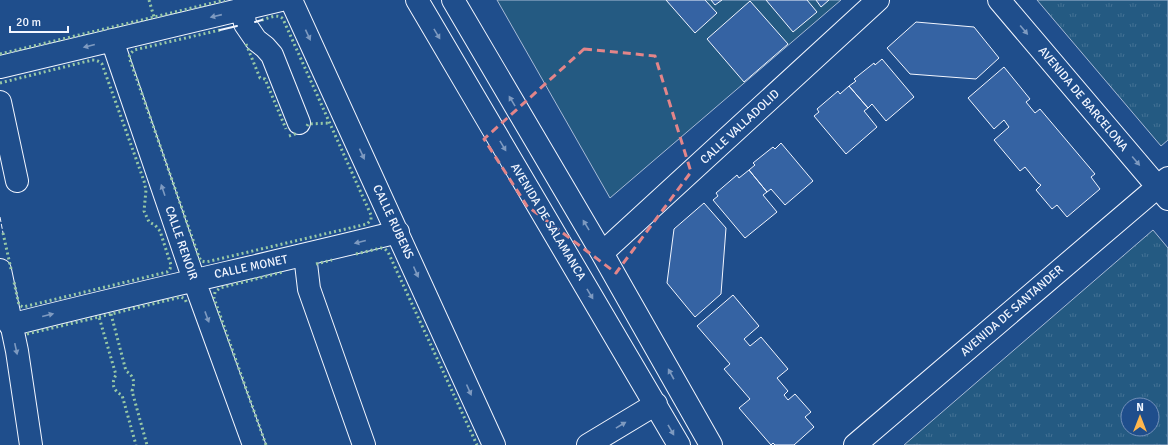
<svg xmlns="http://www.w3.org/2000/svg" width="1168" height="445" font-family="Signika,sans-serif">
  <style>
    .grass { fill: url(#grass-tufts); stroke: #a8bbd7; fill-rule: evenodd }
    .pitch { fill: #245a82; stroke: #a8bbd7 }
    .building { fill: #3563a3; stroke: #f2f6ff }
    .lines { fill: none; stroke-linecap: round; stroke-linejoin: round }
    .minor-casing { stroke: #f2f6ff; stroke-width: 24 }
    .minor { stroke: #1f4e8c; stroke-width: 22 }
    .hedge { stroke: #97c8a6; stroke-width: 3; stroke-dasharray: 2 3; stroke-linecap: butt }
    .fence { stroke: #f2f6ff; stroke-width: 1; stroke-dasharray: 5 2; stroke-linecap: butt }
    .wall { stroke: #f2f6ff; stroke-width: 2 }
    .oneway { fill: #7e9ac0 }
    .marked { fill: none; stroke: #e38589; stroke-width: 3; stroke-dasharray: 8 5; stroke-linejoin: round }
    .labels { text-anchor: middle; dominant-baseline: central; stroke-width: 3; stroke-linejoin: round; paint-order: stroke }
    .street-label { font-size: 12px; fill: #f2f6ff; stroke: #1f4e8c }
  </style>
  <defs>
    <pattern id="grass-tufts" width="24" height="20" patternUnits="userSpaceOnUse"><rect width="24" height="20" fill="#245a82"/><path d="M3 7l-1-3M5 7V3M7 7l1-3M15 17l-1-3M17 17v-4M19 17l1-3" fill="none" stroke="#447295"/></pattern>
  </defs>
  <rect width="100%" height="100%" fill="#1f4e8c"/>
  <path class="grass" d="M1037,0H1168V140L1161,146Z
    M1153,230L1168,248V445H904ZM1128,405H1152V429H1128Z"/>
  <path class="pitch" d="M497,0H841L610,198Z"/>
  <path class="building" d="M666,0H705L717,13L695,33Z
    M711,0H722L715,5Z
    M766,0H807L817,12L793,32Z
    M816,0H829L821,7Z
    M750,1L788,44L744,82L707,39Z
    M916,22L974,27L999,58L976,79L910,74L887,48Z
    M882,59L914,97L886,121L872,104L868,108L849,86L856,81L854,79L874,63L875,65Z
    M1004,67L1030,99L1026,102L1035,113L1040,109L1095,174L1091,177L1100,189L1067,217L1057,205L1052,209L1036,190L1041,185L1038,183L1025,167L1020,171L994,140L1009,127L1004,120L994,129L968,98Z
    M849,86L868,108L864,111L877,127L846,154L814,116L819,112L817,109L838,91L840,94Z
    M781,143L813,181L785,205L771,189L767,192L749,170L755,165L753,163L773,147L775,149Z
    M749,170L767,192L763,195L777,212L745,238L713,200L718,196L716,193L737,175L739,178Z
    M704,203L726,228L721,294L695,317L667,283L674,229Z
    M733,295L759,326L744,339L750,346L761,337L788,369L777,378L788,391L784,395L788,400L795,394L811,412L805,417L814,427L794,445H775L773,443L771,445L739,408L750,399L724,369L730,364L697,326Z"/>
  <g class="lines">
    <defs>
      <path id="minor" d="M291,0L494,445
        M417,0L679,445
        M453,0L602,253L711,445
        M999,0L1168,199
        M243,9L245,24L256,40L265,47L272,55L299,123
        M112,40L194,280L254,445
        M0,67L281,0
        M0,102L17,181
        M602,253L878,0
        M305,255L309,289L364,445
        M0,270L17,351L31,445
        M10,325C139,292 269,264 398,232
        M588,445L656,404
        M855,445L1168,178"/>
    </defs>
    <use href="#minor" class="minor-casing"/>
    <use href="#minor" class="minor"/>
    <path class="hedge" d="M149,0L154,17
      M220,30L134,50L131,53L129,57L199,257L201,261L206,262L367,224L371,220V215L283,19C278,13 269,18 262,20
      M246,44L260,78L265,79L286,129
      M0,54L225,0
      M0,83L92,60C96,60 99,61 102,64L144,181L146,190L144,211L149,222L155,225L160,231L171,265L170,269L167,272L23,307L19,305L14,282
      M307,126L308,124L330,123
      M289,136L298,133
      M3,233L11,269
      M356,254L381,248L385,249L388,252L477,445
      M316,264L332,260
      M111,314L126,371C134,376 135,382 132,391L147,445
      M99,317L181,297L185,299L187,304
      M27,334L99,317L116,375C111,383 113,391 122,395L136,445
      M266,445L214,298L215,292L220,288L283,272"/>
    <path class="fence" d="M0,217L3,233"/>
    <path class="wall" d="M255,22L262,20
      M220,30L237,26"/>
  </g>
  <defs><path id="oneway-solid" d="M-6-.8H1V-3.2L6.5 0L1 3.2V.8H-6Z"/></defs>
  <g class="oneway">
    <use href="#oneway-solid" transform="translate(216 16) rotate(167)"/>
    <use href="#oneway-solid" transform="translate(1024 30) rotate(50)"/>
    <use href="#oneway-solid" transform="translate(437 34) rotate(59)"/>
    <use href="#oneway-solid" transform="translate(308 35) rotate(65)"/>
    <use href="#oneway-solid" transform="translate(89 46) rotate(166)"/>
    <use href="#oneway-solid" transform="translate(512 101) rotate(-121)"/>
    <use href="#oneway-solid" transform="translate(503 146) rotate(59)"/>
    <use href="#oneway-solid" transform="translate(362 154) rotate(65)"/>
    <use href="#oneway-solid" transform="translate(1136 161) rotate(50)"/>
    <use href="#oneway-solid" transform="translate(163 190) rotate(-109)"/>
    <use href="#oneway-solid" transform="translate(586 225) rotate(-121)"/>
    <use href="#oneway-solid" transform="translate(360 242) rotate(166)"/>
    <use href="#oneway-solid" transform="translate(416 272) rotate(66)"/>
    <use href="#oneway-solid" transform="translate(590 294) rotate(59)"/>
    <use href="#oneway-solid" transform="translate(48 315) rotate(-14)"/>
    <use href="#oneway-solid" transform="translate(207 317) rotate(70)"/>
    <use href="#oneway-solid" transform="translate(16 349) rotate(78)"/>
    <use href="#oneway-solid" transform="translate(671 374) rotate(-119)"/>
    <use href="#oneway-solid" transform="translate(469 390) rotate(66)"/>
    <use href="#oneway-solid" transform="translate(621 425) rotate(-31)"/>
    <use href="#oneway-solid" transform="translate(671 430) rotate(60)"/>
  </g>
  <path class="marked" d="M584,49L655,56L691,172L616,273L527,206L484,139Z"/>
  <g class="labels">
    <g class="street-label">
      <text transform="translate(1083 99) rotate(50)">AVENIDA DE BARCELONA</text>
      <text transform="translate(740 127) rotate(-43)">CALLE VALLADOLID</text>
      <text transform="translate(393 222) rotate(65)">CALLE RUBENS</text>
      <text transform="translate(548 222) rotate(59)">AVENIDA DE SALAMANCA</text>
      <text transform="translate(181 243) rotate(71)">CALLE RENOIR</text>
      <text transform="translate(251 267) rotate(-12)">CALLE MONET</text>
      <text transform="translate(1012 311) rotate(-41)">AVENIDA DE SANTANDER</text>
    </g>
  </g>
  <g transform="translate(1140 417)"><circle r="19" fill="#1f4e8c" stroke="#7391ba"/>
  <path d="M0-3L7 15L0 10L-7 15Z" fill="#ffb74d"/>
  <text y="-6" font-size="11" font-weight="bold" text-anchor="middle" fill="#f2f6ff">N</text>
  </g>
  <path d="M10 26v6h58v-6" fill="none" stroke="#f2f6ff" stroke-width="2"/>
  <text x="16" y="26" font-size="12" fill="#f2f6ff" stroke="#1f4e8c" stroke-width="3" paint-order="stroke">20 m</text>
</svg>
